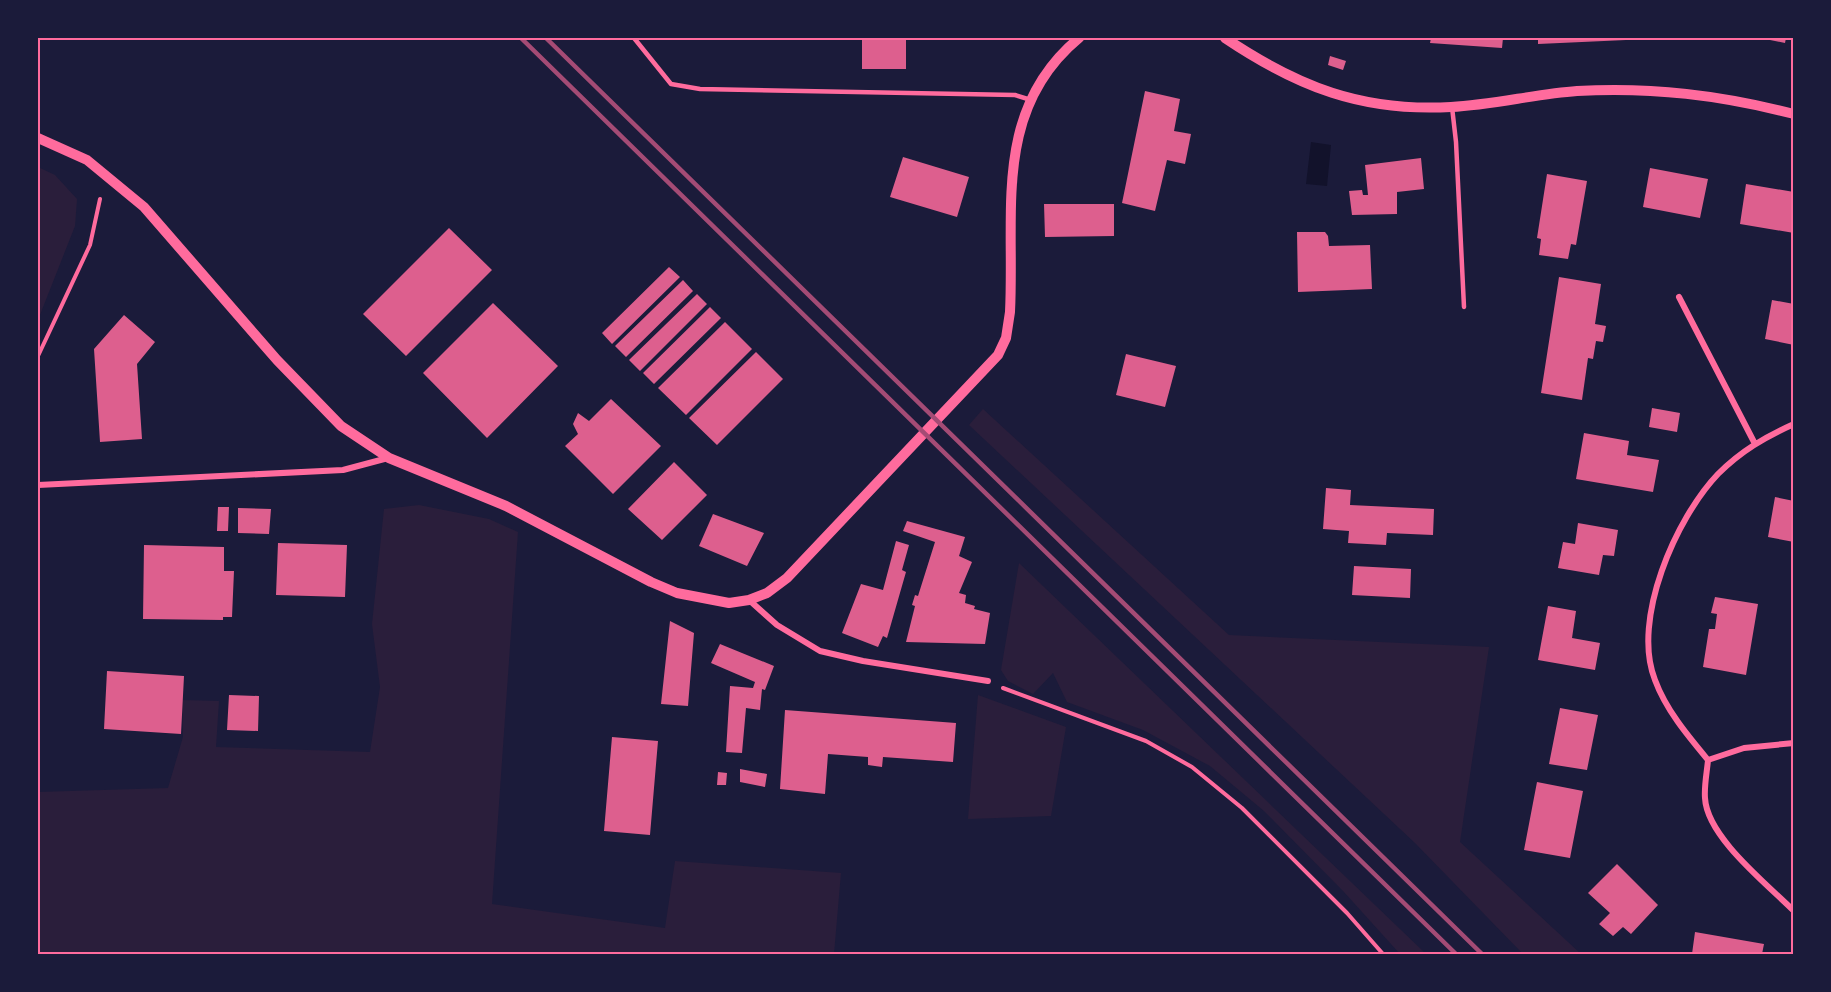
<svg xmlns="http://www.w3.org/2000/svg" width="1831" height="992" font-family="'Alegreya Sans',sans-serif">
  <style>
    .green { fill: #2a1e3b }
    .water { fill: #12122b }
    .building { fill: #dd5f8e }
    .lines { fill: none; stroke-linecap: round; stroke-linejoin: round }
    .path { stroke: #ff6b9d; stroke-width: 4 }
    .service { stroke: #ff6b9d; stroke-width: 4.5 }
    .minor { stroke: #ff6b9d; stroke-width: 6 }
    .tertiary { stroke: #ff6b9d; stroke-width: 10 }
    .rail { stroke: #a44b75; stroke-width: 4.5 }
    .neatline { fill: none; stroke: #ff6b9d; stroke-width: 2 }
  </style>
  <rect width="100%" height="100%" fill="#1b1b3a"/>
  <path class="green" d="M38,167L55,175L77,199L75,226L38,320Z
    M983,409L1229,635L1489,647L1460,842L1581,954H1523L1415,843L969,425Z
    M419,505L489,519L518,532L492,904L665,928L675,861L841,873L834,954H38V792L168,788L183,737L182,700L219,701L216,747L370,752L380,687L372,624L384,509Z
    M1019,563L1426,954H1400L1344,892L1264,811L1210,766L1143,730L1067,702L1053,673L1033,694L1008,681L1001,670Z
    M978,695L1066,727L1051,816L968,819Z"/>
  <path class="water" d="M1311,142L1331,145L1327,186L1306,184Z"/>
  <path class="building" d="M862,38H906V69H862Z
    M1431,38H1503L1502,48L1430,43Z
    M1538,38H1626V40L1538,44Z
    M1760,38H1786L1785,43Z
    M1330,56L1346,61L1343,70L1328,65Z
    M1145,91L1180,99L1174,131L1191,134L1185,164L1167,160L1155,211L1122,203Z
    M903,157L969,177L957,217L890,197Z
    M1421,158L1424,189L1397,192V214L1352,215L1349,191L1362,190L1363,195H1368L1365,165Z
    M1650,168L1708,179L1700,218L1643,207Z
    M1547,174L1587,181L1576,245L1571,244L1568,259L1539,255L1541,239L1537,238Z
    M1746,184L1794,192V233L1740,224Z
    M1044,204H1114V236L1045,237Z
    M449,228L492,270L406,356L363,314Z
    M1297,232H1325L1328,236L1329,246L1370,245L1372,289L1298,292Z
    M669,267L680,277L612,344L602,333Z
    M1559,277L1601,284L1595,324L1606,326L1603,342L1596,341L1593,359L1588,358L1582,400L1541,393Z
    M683,280L693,291L626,357L615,346Z
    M697,294L707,304L640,371L629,360Z
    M1772,300L1794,304V345L1765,339Z
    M493,303L558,366L487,438L423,373Z
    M710,307L721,318L654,384L643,373Z
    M124,315L155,342L137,364L142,439L100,442L94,349Z
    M725,322L752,349L686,415L658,388Z
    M756,352L783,379L717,445L689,418Z
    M1126,354L1176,366L1165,407L1116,395Z
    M611,399L661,446L613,494L565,446L578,434L573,424L578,413L589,421Z
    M1652,408L1680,413L1677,432L1649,427Z
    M1584,433L1629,441L1627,455L1659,460L1653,492L1576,479Z
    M674,462L707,495L662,540L628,509Z
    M1326,488L1351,490L1350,505L1434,509L1433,535L1387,533L1386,545L1348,543L1349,531L1323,529Z
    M1775,497L1794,501V542L1768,537Z
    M218,507H229L228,531H217Z
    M238,508L271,509L269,534L238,533Z
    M713,514L764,533L747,566L699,546Z
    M907,521L965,537L959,556L972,562L959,593L966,595L965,603L975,606L974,609L990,613L985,644L906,642L915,606L912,605L915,595L918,596L935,542L903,531Z
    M1578,523L1618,530L1614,556L1603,555L1599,575L1558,568L1563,542L1575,544Z
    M896,541L909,545L902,570L906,572L887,638L883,636L878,647L842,633L861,584L883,590Z
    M278,543L347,545L345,597L276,595Z
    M144,545L224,547V571H234L232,617H223V620L143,619Z
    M1354,566L1411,569L1410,598L1352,595Z
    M1715,597L1758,604L1746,675L1703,667L1709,629H1715L1717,614L1711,613Z
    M1548,606L1576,611L1572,638L1600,643L1595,670L1538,660Z
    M670,621L694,633L688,706L661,704Z
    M720,644L774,666L765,690L762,689L760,710L746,708L742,753L726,752L730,686L753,688L755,682L711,663Z
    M107,671L184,676L181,734L104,729Z
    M229,695L259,696L258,731L227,730Z
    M1560,708L1598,715L1587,770L1549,764Z
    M785,710L956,723L953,762L883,757L882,767L868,765V757L828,754L825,794L780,789Z
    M612,737L658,741L650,835L604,831Z
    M740,769L767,774L765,787L740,782Z
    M718,772L727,773L726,785H717Z
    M1537,782L1583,791L1570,858L1524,850Z
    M1617,864L1658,905L1631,934L1623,927L1613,936L1599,924L1610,913L1588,893Z
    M1695,932L1764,944L1762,954H1692Z"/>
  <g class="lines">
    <path class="path" d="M38,356L90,245L100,199
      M1003,688L1146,741L1192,767L1242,808L1347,913L1383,954"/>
    <path class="service" d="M634,38L671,84L700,89L1015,95L1031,100
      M1452,107L1456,142L1464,307"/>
    <path class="minor" d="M1679,297L1754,442
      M1794,424C1765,437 1741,451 1718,474C1676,518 1631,620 1655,680C1666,710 1688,736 1708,760C1707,772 1704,786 1705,798C1707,837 1767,884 1794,911
      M38,485L343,470L388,458
      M749,600L777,625L820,651L863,661L988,681
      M1708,760L1744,748L1794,743"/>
    <path class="tertiary" d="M1225,38C1298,87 1362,112 1451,107C1493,105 1535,94 1577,91C1653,87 1720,95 1794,114
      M38,138L87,160L144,207L277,360L341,426L389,458L506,506L651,582L677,593L729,603L749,600L767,593L787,578L998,355L1006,338L1010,312C1015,212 992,110 1079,38"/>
    <path class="rail" d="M521,38L1456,954
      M546,38L1482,954"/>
  </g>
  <rect width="1831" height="992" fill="none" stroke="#1b1b3a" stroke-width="78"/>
  <rect x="39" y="39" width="1753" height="914" class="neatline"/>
</svg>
